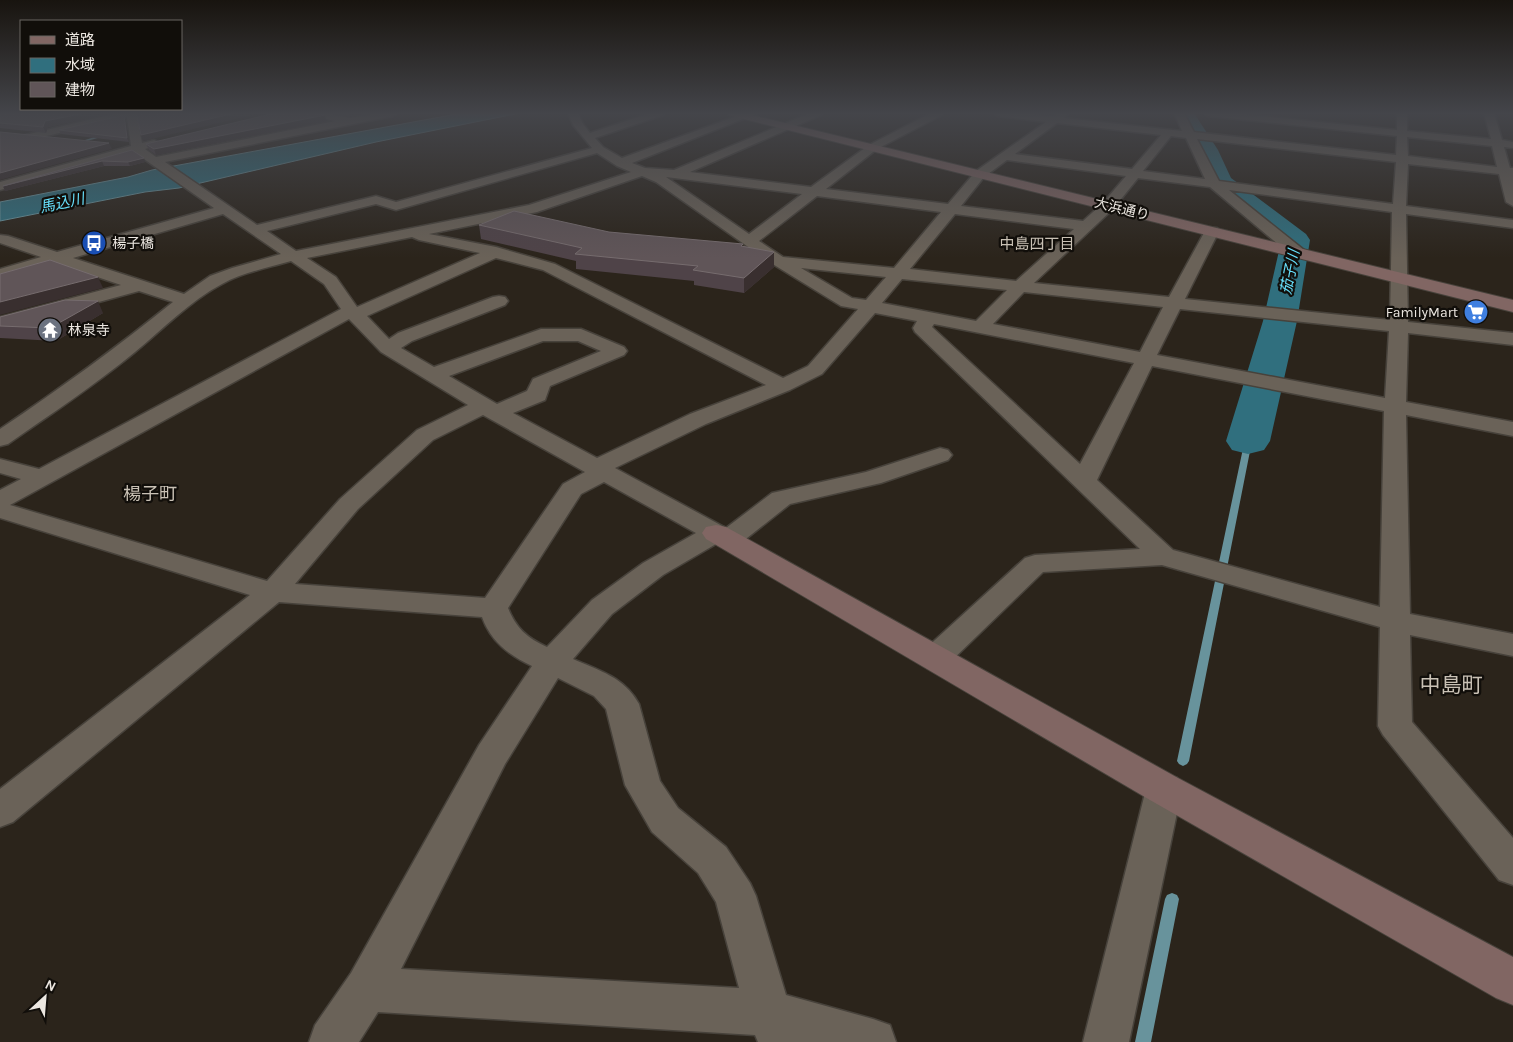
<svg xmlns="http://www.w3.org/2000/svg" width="1513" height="1042" font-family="Karla,'Noto Sans JP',sans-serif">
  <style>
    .water { fill: #306f7e; stroke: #68939c }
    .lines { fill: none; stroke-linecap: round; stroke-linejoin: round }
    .stream { fill: #68939c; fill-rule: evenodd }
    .river { fill: #306f7e; fill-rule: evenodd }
    .street-casing { stroke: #47423b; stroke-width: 3 }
    .secondary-casing { stroke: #47423b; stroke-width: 2 }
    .street { fill: #6a6258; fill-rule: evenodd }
    .secondary { fill: #816663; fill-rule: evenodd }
    .wall { fill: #4f4348 }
    .shaded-wall { fill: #392f2f }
    .building { fill: #605558; stroke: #766c6e }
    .labels { text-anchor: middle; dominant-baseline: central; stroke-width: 4.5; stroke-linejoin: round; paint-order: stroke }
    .far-street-label { font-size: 14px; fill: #ece7e1; stroke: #110e0a }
    .far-poi-label { font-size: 14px; fill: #ece7e1; stroke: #110e0a; text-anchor: start }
    .far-water-label { font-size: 15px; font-style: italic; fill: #67e0fc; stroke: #110e0a }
    .far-neighbourhood-label { font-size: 15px; fill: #c9c1b5; stroke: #110e0a }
    .neighbourhood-label { font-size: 18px; fill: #c9c1b5; stroke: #110e0a }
    .near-neighbourhood-label { font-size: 21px; fill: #c9c1b5; stroke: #110e0a }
  </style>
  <rect width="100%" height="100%" fill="#2b241b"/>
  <path class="water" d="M462,113H520L376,142L179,188L145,192L0,221V202L128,177L152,170Z"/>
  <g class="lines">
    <path class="stream" d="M104,134L105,136L87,141L85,140Z
      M1245,439H1248L1252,441L1189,761L1187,764L1183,766L1179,764L1177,761Z
      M1172,893L1177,895L1179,899L1151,1042H1135L1165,899L1167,895Z"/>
    <path class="river" d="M1176,113H1194L1218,150L1231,178L1306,234L1310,240L1297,321L1270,441L1264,450L1248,454L1232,450L1226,441L1263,321L1281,242L1212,187L1196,150Z"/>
    <defs>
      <path id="street" d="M118,113H136L142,143L154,140L160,143L158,145L145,149L156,157L335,121L309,115L308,113H325L350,118L379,113H398L393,116L165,162L257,225L376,196L396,202L592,148L573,125L568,113H578L583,124L590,133L650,113H664L663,115L595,138L603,147L622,158L745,113H758L632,163L645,168L674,170L810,113H822L821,115L690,172L811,187L869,145L931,113H943L942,115L877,149L826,189L948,204L976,171L1046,122L998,116L993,113H1020L1053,116L1058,113H1069L1064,118L1182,131L1174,113H1184L1194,132L1396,155L1397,136L1208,116L1203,113H1232L1397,130V113H1407V131L1491,139L1484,113H1494L1502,140L1513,142V148L1504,147L1510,168H1513V206L1506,202L1499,174L1408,164L1406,206L1513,220V228L1406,214L1408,322L1513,333V345L1408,333L1406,402L1513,422V436L1406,415L1410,614L1513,634V656L1410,635L1412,722L1513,838V885L1499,880L1383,735L1378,726L1380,627L1162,565L1043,572L946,666L935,669L924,666L919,658L924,650L1025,558L1035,555L1140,549L915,332L913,328L917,321L875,313L822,374L790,390L706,424L615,468L726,528L772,493L866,472L940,448L948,450L952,455L948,460L881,483L790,504L737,546L727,548L716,544L663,575L612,614L573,659C600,671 624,677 639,704L660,781L678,808L726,847L750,883L756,896L786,995L873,1019L890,1025L896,1042H758L755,1035L378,1012L359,1042H309L315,1025L351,973L479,745L532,666C509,655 491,642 482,617L279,602L13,822L0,827V789L250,595L0,518V490L21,479L0,473V459L39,469L341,309L324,284L291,261C268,268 243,272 222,284C190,301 163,329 135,352C95,385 51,414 8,444L0,446V429C60,389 117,347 173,302L139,291L0,329V317L121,285L56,263L0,279V269L41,257L0,243V235L8,236L57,252L214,208L134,152L0,190V182L131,146L127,117L0,147V141ZM1057,123L1161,135L1132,169L1015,154ZM1171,136L1186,138L1205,179L1143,171ZM1407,137L1492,146L1497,167L1408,156ZM1197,139L1396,162L1393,204L1219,181ZM597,153L617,166L631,172L529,205L296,251L267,231L376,204L396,210ZM1007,160L1126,176L1103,203L1083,221L961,206L984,177ZM642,176L656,182L771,263L841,306L858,309L808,366L783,378L555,264L496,247L429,234L537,212ZM666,177L802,194L749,234ZM1138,178L1210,187L1292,256H1304L1306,253L1304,250L1229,190L1392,212L1390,320L1185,299L1219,231L1217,228H1207L1205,231L1169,297L1034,283L1113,209ZM817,196L941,212L894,268L783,257L759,241ZM223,214L281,254L232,268L210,276L184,294L73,258ZM955,214L1074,229L1016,281L910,269ZM412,237L419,240L480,253L357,307L336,277L307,258ZM496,258L543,270L766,385L690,414L597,458L513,413L545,400L550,386L624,355L627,351L624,347L581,329H541L434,367L401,348L412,341L505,305L508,301L505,297L499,296L493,297L398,333L389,339L367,316ZM801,268L886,277L866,300L852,298ZM902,279L1007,290L976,321L882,303ZM1024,292L1163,307L1140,352L993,324ZM1180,309L1389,331L1385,398L1157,355ZM349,319L381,352L468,405L417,430L340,499L267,581L10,505ZM934,324L1134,363L1080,464L932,327ZM543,341H578L601,351L533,379L527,391L497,404L449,376ZM1152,366L1384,411L1380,607L1173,550L1097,480ZM483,415L585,472L563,484L485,598L295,584L358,509L433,440ZM604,482L696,533L643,563L592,600L547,647C527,638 516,628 508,608L581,494ZM558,678L594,696L606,709L625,785L652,832L698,873L716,902L739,988L401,969L505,764Z
        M1164,774L1177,778L1182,789L1129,1042H1083L1146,789L1151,778Z"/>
      <path id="secondary" d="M727,113H743L1513,300V312L728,115Z
        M716,525L726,527L1178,778L1513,957V1005L1496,998L1150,800L706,539L702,533L706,527Z"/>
    </defs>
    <use href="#street" class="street-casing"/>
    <use href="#secondary" class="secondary-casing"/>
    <use href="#street" class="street"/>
    <use href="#secondary" class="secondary"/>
  </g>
  <path class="wall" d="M0,113H112L48,127L46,133L0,128Z
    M332,113H371L350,116Z
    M325,115L326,121L156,155L149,150L146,144Z
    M125,119L129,142L61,134L59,130Z
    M132,150L145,162L130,166H104L5,191L3,186Z
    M479,225L609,232L743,247L774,252V267L744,293L694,285V281L576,269V261L481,239Z
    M103,313L56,341L0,338V317Z"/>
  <path class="shaded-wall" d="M85,113H112L48,127L46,133L43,127L45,121Z
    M235,113H260L143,141L141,135Z
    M349,113H371L350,116Z
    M399,113H409L399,114Z
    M124,115L125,119L129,142L127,138Z
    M325,115L326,121L156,155L154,149Z
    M109,143L112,149L0,180V173Z
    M144,158L145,162L130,166L128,162Z
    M102,161L104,166L5,191L3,186Z
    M774,252V267L744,293V278Z
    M98,277L103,288L0,315V302Z
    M98,301L103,313L56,341L50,328Z"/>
  <path class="building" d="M0,113H85L45,121L43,127L0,123Z
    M136,113H235L141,135Z
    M275,113H312L325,115L154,149L146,144Z
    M124,115L127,138L59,130Z
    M0,132L109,143L0,173Z
    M132,150L144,158L128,162L102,161L3,186Z
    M514,211L609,232L743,244L741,246L774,252L744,278L693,270L698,266L575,254L582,248L479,225Z
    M50,260L98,277L0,302V274Z
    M65,300L98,301L50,328L0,326V317Z"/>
  <linearGradient id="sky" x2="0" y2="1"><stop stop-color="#18140f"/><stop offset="0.44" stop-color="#44454a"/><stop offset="1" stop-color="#44454a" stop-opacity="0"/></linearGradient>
  <rect width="1513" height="258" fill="url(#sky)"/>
  <defs>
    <symbol id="bus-disc" viewBox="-11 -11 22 22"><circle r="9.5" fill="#1a4fb4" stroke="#110e0a"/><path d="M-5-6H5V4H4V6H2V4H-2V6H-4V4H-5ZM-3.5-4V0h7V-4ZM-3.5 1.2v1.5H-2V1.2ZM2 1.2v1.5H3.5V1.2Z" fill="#fff"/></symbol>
    <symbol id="supermarket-disc" viewBox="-11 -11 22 22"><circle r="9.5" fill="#3f7fe0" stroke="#110e0a"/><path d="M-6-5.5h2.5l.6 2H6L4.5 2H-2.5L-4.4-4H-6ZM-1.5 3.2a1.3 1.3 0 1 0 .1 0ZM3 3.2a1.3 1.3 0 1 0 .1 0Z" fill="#fff"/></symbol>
    <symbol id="temple-disc" viewBox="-11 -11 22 22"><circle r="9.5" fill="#6b7280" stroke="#110e0a"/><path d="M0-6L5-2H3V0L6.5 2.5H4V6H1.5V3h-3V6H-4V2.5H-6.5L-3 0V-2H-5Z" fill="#fff"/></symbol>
  </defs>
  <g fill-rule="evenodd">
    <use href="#bus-disc" x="80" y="229" width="28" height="28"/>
    <use href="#supermarket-disc" x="1462" y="298" width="28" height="28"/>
    <use href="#temple-disc" x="36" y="316" width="28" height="28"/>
  </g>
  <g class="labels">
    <g class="far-street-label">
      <text transform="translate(1122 209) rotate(14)">大浜通り</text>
    </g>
    <g class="far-poi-label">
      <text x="112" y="243">楊子橋</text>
      <text x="1458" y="312" text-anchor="end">FamilyMart</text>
      <text x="68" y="330">林泉寺</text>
    </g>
    <g class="far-water-label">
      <text transform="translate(62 203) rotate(-12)">馬込川</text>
      <text transform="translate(1290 272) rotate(-79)">茄子川</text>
    </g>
    <g class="far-neighbourhood-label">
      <text x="1037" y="244">中島四丁目</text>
    </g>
    <g class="neighbourhood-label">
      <text x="150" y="494">楊子町</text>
    </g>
    <g class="near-neighbourhood-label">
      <text x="1451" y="685">中島町</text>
    </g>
  </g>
  <rect x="20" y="20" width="162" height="90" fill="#110e0a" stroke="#696560"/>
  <rect x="30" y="36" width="25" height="8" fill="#816663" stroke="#696560"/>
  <text x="65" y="45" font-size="15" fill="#ece7e1">道路</text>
  <rect x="30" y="58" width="25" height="15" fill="#306f7e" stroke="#696560"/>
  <text x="65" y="70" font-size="15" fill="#ece7e1">水域</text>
  <rect x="30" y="82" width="25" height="15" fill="#605558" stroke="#696560"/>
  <text x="65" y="95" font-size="15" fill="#ece7e1">建物</text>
  <g transform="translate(45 997) rotate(26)" stroke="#110e0a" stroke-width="4" paint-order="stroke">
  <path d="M0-4L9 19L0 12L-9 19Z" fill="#ece7e1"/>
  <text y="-8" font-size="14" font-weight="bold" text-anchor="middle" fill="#ece7e1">N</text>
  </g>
</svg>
